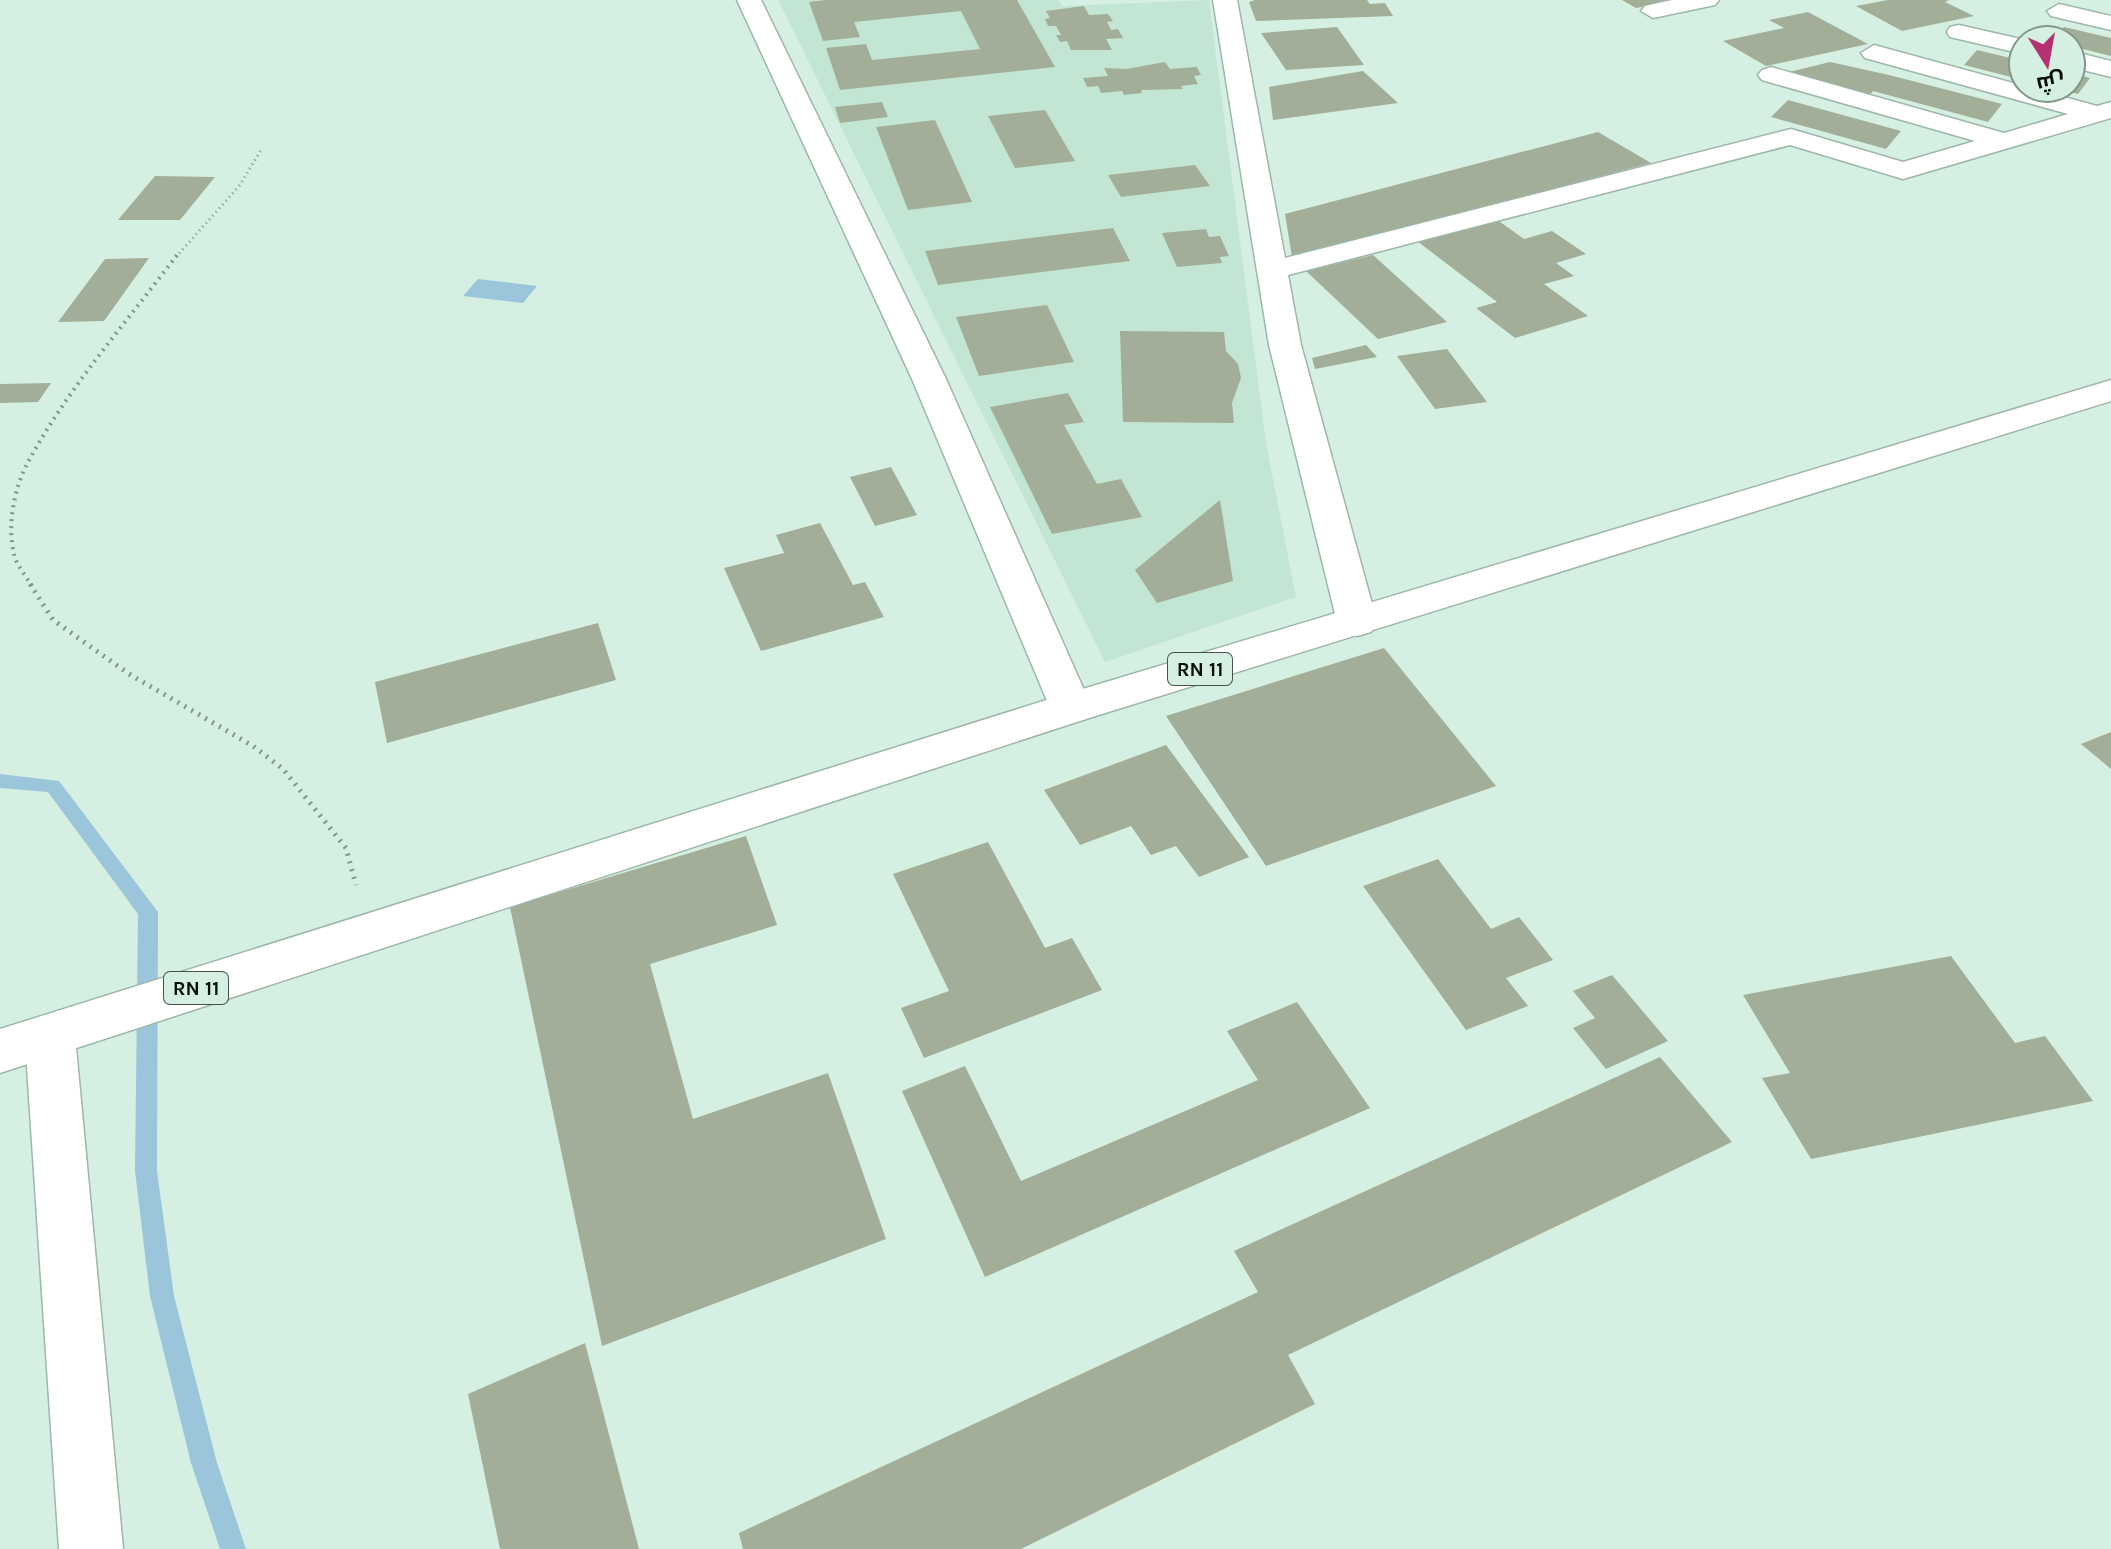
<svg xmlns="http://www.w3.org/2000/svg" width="2111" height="1549" font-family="Karla,Cairo,sans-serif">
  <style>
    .built { fill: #c3e6d4 }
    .water { fill: #9bc5da }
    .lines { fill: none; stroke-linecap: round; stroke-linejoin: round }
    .stream { fill: #9bc5da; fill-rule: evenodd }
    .building { fill: #a2ae97 }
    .minor-casing { stroke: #9db7aa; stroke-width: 3 }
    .major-casing { stroke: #9db7aa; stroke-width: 3 }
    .path-far2 { stroke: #82968c; stroke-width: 3; stroke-dasharray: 1 4; stroke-linecap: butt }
    .path-far1 { stroke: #82968c; stroke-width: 4; stroke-dasharray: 2 5; stroke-linecap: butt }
    .path { stroke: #82968c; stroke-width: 5; stroke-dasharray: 2 6; stroke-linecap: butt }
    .minor { fill: #fff; fill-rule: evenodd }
    .major { fill: #fff; fill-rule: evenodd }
    .labels { text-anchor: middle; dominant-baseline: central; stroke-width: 7; stroke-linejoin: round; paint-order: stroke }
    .shield { fill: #d5f0e3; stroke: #44524b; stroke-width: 2 }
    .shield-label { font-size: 20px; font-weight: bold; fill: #060f0a }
  </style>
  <rect width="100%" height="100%" fill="#d5f0e3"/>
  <path class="built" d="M778,0H1059L1062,6L1209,0L1266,443L1296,597L1105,662Z"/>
  <path class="water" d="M478,279L537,286L523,303L463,296Z"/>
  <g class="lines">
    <path class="stream" d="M0,774L59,781L158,912L157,1171L174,1296L217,1463L246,1549H220L191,1463L150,1296L135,1171L138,914L48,792L0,788Z"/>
  </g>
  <path class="building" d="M825,0H1017L1055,67L840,90L826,48L866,44L872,60L980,49L961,11L854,22L860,37L823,41L809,2Z
    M1255,0H1367L1370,4L1385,3L1393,16L1256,21L1249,2Z
    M1622,0H1671V1L1636,8Z
    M1888,0H1949L1945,2L1974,16L1902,31L1856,6Z
    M1084,6L1089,15L1108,14L1113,21L1107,22L1111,30L1118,29L1123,38L1106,39L1112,50H1071L1067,41L1060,42L1056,35H1061L1056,26H1048L1045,19L1050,18L1046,11Z
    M1808,12L1868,44L1766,66L1723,41L1784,28L1769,20Z
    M1337,27L1364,65L1286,70L1261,33Z
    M2064,27L2111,38V56L2071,46V40H2053Z
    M1977,50L2023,61V80L1964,65Z
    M1165,62L1170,69L1197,67L1201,75L1194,76L1198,84L1181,86L1183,89L1141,90L1142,93L1124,95L1122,91L1101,93L1098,86L1087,87L1083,78L1108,76L1104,68L1127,69Z
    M1830,62L1889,75L2002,104L1988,122L1873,91L1867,98L1781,74Z
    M1363,71L1398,103L1273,120L1269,87Z
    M2071,73L2090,78L2078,94L2059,89L2071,88Z
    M1788,100L1901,131L1886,149L1771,117Z
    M882,102L888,117L840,123L835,107Z
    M1045,110L1075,161L1015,168L988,116Z
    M935,120L972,202L908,210L876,127Z
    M1598,132L1651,163L1292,257L1285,214Z
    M1195,165L1210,186L1121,197L1108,175Z
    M155,176L215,177L180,220H118Z
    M1496,219L1524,239L1552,231L1586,254L1556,263L1574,276L1544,284L1588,316L1515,338L1476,308L1497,302L1417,241Z
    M1113,228L1130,261L938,285L925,251Z
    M1206,229L1209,237L1220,236L1229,256L1220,257L1222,263L1177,267L1162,233Z
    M1373,255L1447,322L1378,339L1306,271Z
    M149,258L104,321L58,322L105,259Z
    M1047,305L1074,362L979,376L956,317Z
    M1120,331L1224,332L1226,351L1238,364L1241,378L1232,403L1234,423L1123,422Z
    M1366,345L1377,357L1315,369L1312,358Z
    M1447,349L1487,402L1435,409L1397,356Z
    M51,383L38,402L0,403V384Z
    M1068,393L1084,422L1064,425L1097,484L1121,479L1142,517L1052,534L990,407Z
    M891,467L917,515L875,526L850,477Z
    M1220,500L1233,581L1157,603L1135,570Z
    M820,523L853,585L865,582L884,617L761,651L724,568L784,553L776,535Z
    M598,623L616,680L387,743L375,682Z
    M1384,648L1496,786L1266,866L1166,716Z
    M2111,732V769L2081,744Z
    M1166,745L1249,857L1199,877L1176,846L1151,855L1131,826L1080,845L1044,790Z
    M746,836L777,925L650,964L693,1119L828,1073L886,1239L602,1346L510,907Z
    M988,842L1045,948L1072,938L1102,990L924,1058L901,1008L949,991L893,874Z
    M1438,859L1491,929L1519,917L1553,960L1506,978L1528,1006L1466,1030L1363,886Z
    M1951,956L2015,1043L2045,1036L2093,1101L1811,1159L1762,1078L1790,1073L1743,995Z
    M1612,975L1668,1041L1606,1069L1573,1028L1595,1018L1573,991Z
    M1297,1002L1370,1108L985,1277L902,1091L965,1066L1021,1181L1258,1080L1227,1031Z
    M1660,1057L1732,1142L1288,1355L1315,1404L1021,1549H743L739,1533L1258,1292L1234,1251Z
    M585,1343L639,1549H500L468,1394Z"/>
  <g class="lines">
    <defs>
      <path id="minor" d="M737,0H761L946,379L1092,708L1086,719L1071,723L1056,719L1050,708L912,379Z
        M1213,0H1237L1285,258L1791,129L1903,162L1975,141L1762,80L1758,75L1762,70L1771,67L2004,133L2068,114L1865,58L1861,53L1874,45L2097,106L2111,102V118L1903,179L1790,145L1288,275L1301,345L1377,622L1371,632L1357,636L1343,632L1337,622L1269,345Z
        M1672,0H1719L1715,5L1653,18L1641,11L1645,6Z
        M2059,4L2111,16V30L2051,16L2047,11Z
        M1959,25L2025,40L2023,54L1950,37L1947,32L1950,27Z
        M2071,51L2111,61V77L2071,67Z
        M50,1015L68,1022L75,1037L123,1549H59L25,1037L32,1022Z"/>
      <path id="major" d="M2111,380V401L1086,719L0,1073V1029L1056,697Z"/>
    </defs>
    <use href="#minor" class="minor-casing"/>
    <use href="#major" class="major-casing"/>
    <path class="path-far2" d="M176,257L240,185L261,150"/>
    <path class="path-far1" d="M32,586C26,576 16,565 14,554C7,526 14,489 27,464C67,389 126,323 177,255"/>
    <path class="path" d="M30,584L53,620L129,674L253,746L283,769L346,848L356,885"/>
    <use href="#minor" class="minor"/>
    <use href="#major" class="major"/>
  </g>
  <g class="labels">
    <g class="shield">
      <rect x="1168" y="653" width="64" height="32" rx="6"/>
      <rect x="164" y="972" width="64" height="32" rx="6"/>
    </g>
    <g class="shield-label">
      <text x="1200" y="669">RN 11</text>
      <text x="196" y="988">RN 11</text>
    </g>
  </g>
  <g transform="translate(2047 64) rotate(169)"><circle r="38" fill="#d5f0e3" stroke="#82968c" stroke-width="2"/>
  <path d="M0-6L14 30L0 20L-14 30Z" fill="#b73071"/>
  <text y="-12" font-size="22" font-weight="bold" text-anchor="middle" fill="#060f0a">ش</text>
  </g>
</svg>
